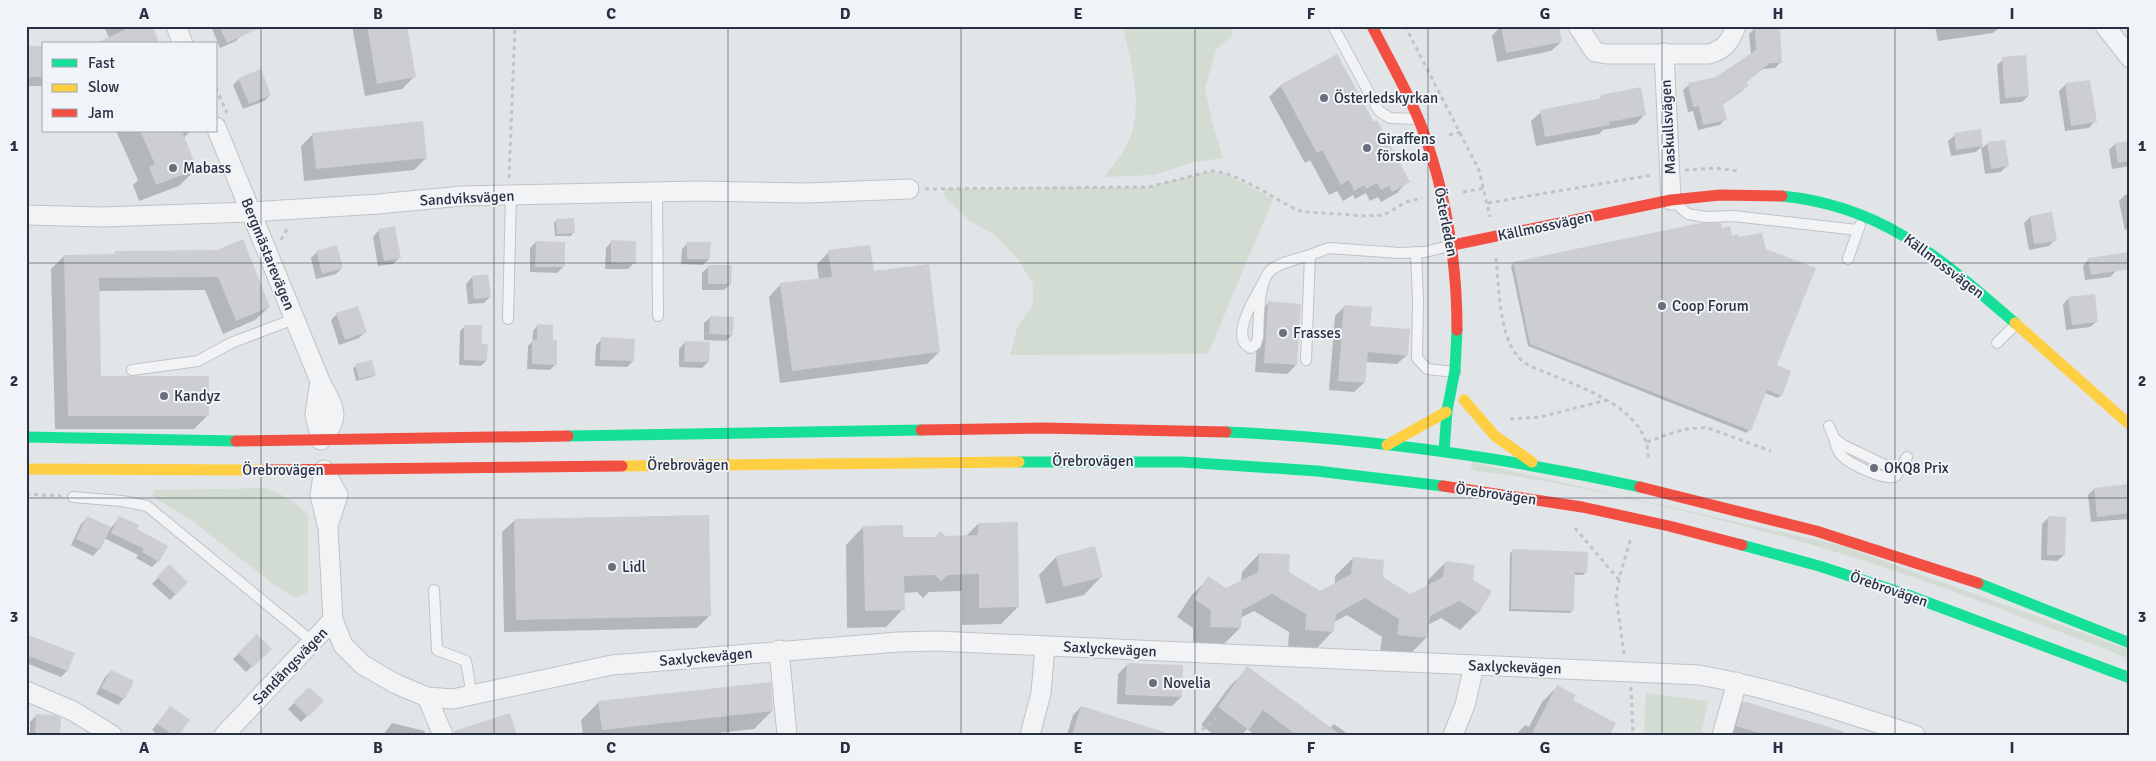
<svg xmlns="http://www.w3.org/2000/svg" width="2156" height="761" font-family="Signika,sans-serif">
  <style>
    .green { fill: #d2dcd3 }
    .shadow { fill: #0003 }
    .building { fill: #ccced2 }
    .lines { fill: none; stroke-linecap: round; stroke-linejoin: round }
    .lane-casing { stroke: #c0c3c6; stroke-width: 12 }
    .street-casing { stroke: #c0c3c6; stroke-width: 21 }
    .path { stroke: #c1c3c8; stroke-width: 3; stroke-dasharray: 4 4; stroke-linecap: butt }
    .lane { stroke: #f2f3f4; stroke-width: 10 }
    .street { stroke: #f2f3f4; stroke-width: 19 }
    .fast { stroke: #16e098; stroke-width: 11 }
    .slow { stroke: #ffcf43; stroke-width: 11 }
    .jam { stroke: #f24e42; stroke-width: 11 }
    .grid { fill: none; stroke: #283142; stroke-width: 1; stroke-opacity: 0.55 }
    .poi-dot { fill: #69707c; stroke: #f0f3f7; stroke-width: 2 }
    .labels { text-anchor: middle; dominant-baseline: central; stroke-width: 4; stroke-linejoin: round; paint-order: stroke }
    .poi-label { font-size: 15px; fill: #283142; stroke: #f0f3f7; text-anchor: start }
    .street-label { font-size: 15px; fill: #283142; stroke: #f0f3f7 }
    .neatline { fill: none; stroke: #283142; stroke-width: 2 }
    .grid-label { font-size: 16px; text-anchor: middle; font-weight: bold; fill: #283142 }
  </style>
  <rect width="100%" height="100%" fill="#e2e5e8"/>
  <path class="green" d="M1123,26H1229L1233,35L1216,50L1205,88L1212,122L1223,158L1194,162L1154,175L1104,177C1111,167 1122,156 1127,145C1145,107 1131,65 1123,26Z
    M1211,171L1228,175L1273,199L1208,354L1010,355L1017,327L1033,305V284L1018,259L996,236L970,221L945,198L944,189L1147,187Z
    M1472,462L1843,546L2130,650V659C2035,622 1939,584 1842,554C1776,533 1708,517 1640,501C1586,489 1532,477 1476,471L1471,469Z
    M265,488C283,495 295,501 308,515V592L295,598L272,583L188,518L153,497L154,490Z
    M1646,693L1708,701L1701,735H1644Z"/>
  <path class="shadow" d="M104,26H151L109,38Z
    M211,26H238L242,35L236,41L220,48Z
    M352,26H405L415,76L402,89L365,96Z
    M1501,26L1561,42L1551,51L1497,62L1492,36Z
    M1935,26H2000V27L1993,33L1938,41Z
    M1755,28L1781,62L1775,68L1763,69L1745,83L1747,85L1742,91L1722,105L1725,119L1720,125L1698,130L1693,111L1688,112L1683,90L1689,85L1717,78L1751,55L1749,34Z
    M26,47H44V86H26Z
    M2003,59L2028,96L2022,102L2000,104L1997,65Z
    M239,79L270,95L264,101L243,109L233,85Z
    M2089,81L2095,121L2089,128L2065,131L2059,91L2065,85Z
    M1280,86L1373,124L1408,181L1397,193L1381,202L1378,197L1370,201L1366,193L1355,199L1353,195L1343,201L1337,191L1329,195L1310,160L1305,163L1269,97Z
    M1602,96L1645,114L1636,124L1603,130L1599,134L1536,146L1531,121L1541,112L1597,101Z
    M116,131H190L184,138L196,169L179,186L139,201L133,185L138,180Z
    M1980,131L1982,148L1987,144L2007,166L2001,172L1985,174L1981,147L1976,152L1951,156L1948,141L1955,135Z
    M313,134L426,158L414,170L304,181L301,146Z
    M2130,142V166L2112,169L2109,150L2115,144Z
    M2130,194V229L2125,230L2119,201L2125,195Z
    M2030,217L2055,240L2049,246L2029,250L2024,223Z
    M557,220L573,233L571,236H555L554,223Z
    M379,230L400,257L393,264L378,266L373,237Z
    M612,241L634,263L628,269H605L606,248Z
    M536,242L563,267L557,273L530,272V248Z
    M688,243L709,259L703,265L681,264L682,249Z
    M217,251L269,307L255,320L223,334L205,290L98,291L100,377L208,415L194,429H55L51,269L64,256L113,255L116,252Z
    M317,252L342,268L336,274L316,279L311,258Z
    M829,252L873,273L939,352L927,364L780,383L769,297L781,284L819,280L817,264Z
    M2089,259L2116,271L2110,277L2085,280L2083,266Z
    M1514,263L1776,366L1781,395L1778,398L1765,393L1747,433L1528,346L1511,266Z
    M708,267L730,284L724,290H702V273Z
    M472,277L490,297L484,303L468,304L466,284Z
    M2069,298L2097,321L2090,327L2066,330L2063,304Z
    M1269,302L1296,365L1287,374L1255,372L1259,312Z
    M1345,306L1407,355L1397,364L1366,362L1364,383L1354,392L1329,390L1335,316Z
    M337,314L365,332L359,338L339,345L331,320Z
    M711,317L732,335L726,341L704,340V323Z
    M538,325L551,341L555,365L550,370L527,369L528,346L532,342L533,331Z
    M465,326L480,345L486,361L481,366L459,365L460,331Z
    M602,339L633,361L627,367L595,366L596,345Z
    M685,342L708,362L702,368L679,367V349Z
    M356,366L375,375L372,377L356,381L353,368Z
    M2130,485L2129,519L2091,522L2088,495L2094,489Z
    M120,517L135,530L158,561L152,567L136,558L138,555L104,538L99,549L93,556L71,545L81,524L87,518L111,528Z
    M2048,518L2064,555L2057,561L2041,560L2042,524Z
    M515,520L710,615L697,628L504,632L502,532Z
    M978,524L1018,607L1001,624L962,625V591L929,592L923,598L917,592L903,593V609L886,627L847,628L846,545L863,527L902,539L965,537Z
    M1513,551L1586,572L1583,575H1574L1573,610L1570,613L1509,611L1510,553Z
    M1259,554L1320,592L1335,584V576L1353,558L1410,596L1427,587L1428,580L1445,563L1472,581L1478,612L1460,630L1441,618L1428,625L1427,637L1409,655L1380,652L1382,637L1347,615L1334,622L1333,631L1316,649L1288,647L1289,632L1254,611L1240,618V628L1222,646L1193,644V628L1177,617L1191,596L1209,578L1226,589L1241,582L1242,572Z
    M1056,557L1101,577L1084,595L1046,604L1039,575Z
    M169,566L187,582L170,600L152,584Z
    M26,636L74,654L67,671L61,677L26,663Z
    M257,636L270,649L246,672L233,659Z
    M1127,665L1181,697L1172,706L1117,704L1118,674Z
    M1248,668L1330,728L1334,724L1349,735H1255L1247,729L1242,735H1214L1201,725L1230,686Z
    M111,671L132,682L124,698L118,705L96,694L105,677Z
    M1557,687L1571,701L1608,735H1516L1525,725L1529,727L1542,702Z
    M309,689L322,701L301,722L288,709Z
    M599,702L772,711L754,729L699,735H583L581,720Z
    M1744,702L1851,735H1739L1731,732L1738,708Z
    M170,707L178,735H158L152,730Z
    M1081,707L1143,735H1067L1073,715Z
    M36,716L59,735H30V722Z
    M392,723L425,731L424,735H383Z"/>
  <path class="building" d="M133,26H152L160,44H94Z
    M219,26H264L227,43Z
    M367,26H407L416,77L377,84Z
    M1501,26H1559L1562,42L1506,53Z
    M1780,26L1782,63H1770L1746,82L1749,85L1723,104L1727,120L1703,125L1699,106L1693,107L1688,83L1716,77L1756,50L1755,27Z
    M26,46H44V77H26Z
    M1337,54L1374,122L1377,120L1410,182L1392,192L1389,186L1381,190L1377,183L1366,189L1364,185L1354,191L1349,180L1341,185L1322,150L1317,153L1280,85Z
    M2026,55L2029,96L2005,98L2002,57Z
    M261,69L271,95L249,104L238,78Z
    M2090,80L2097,122L2071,126L2065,83Z
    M1641,87L1646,115L1609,122L1610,125L1545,137L1540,110L1602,98L1601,95Z
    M423,121L427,158L316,169L312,133Z
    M1981,129L1983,146L1956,150L1954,133Z
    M140,131H182L197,169L156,185L149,167L155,164Z
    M2005,140L2009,166L1991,169L1987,142Z
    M2130,141V161L2118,163L2115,143Z
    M2052,212L2057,241L2034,244L2030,216Z
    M574,218L575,233L557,234L556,219Z
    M1700,223H1721L1722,228L1730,226L1732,236L1739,234V237L1762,233L1766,249L1816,268L1777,365L1791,371L1782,396L1767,390L1751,431L1530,344L1513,262Z
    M395,226L401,258L384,261L378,229Z
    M243,239L270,307L236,321L218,277L99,278L101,376H209V416H68L64,255L115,254V251L217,250Z
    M611,240L636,241V264L611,263Z
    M536,241L565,242V267H535Z
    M687,242H711L710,259H687Z
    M337,245L343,268L322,274L316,251Z
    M870,245L874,271L929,264L940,352L792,371L780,283L832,277L828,250Z
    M2130,252V269L2091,275L2088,258Z
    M708,265H732L731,284H708Z
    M488,274L491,297L474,299L472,276Z
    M2095,294L2098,322L2072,325L2068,297Z
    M1268,301L1301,304L1297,365L1264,363Z
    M1344,305L1372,307L1370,326L1410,329L1408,356L1368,352L1365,383L1338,381Z
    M358,306L367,332L345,340L336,313Z
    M710,316L734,317L733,335L709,334Z
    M537,324L553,325V340H557V365L532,364V340H537Z
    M464,325H482V344H488L487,361L464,360Z
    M601,337L635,339L634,361L600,360Z
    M685,341L710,342L709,362H684Z
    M372,360L376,375L359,379L355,364Z
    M2130,484V513L2097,517L2094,488Z
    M709,515L711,616L516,620L514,519Z
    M87,516L111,527L100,550L76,539Z
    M119,516L139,525L137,529L168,546L159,562L142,552L144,549L111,533Z
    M2048,516L2066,517L2065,555H2047Z
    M1018,522L1019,607L979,608V574L948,575L941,581L935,575L904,576L905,610L865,611L863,526L903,525V537H935L940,531L946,536L978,535V523Z
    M1095,546L1103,577L1063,587L1056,556Z
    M1512,549L1588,552L1587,573L1575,572L1574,611L1511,609Z
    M1259,553L1290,554L1289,572L1320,591L1351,574L1353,557L1384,560L1383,577L1410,594L1443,577L1445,561L1475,565L1473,580L1492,591L1479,613L1459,601L1430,616L1428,638L1397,635L1399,619L1365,598L1336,614L1334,632L1305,630L1306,614L1272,594L1242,610L1241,628L1210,627L1211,610L1194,599L1208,576L1226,588L1258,572Z
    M169,564L188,582L176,595L157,577Z
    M26,634L75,653L68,671L26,655Z
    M257,634L272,649L253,667L238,653Z
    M1127,663L1183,665L1182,697L1125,695Z
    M1247,666L1341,735H1296L1263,710L1249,730L1218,707Z
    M111,670L134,681L125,699L101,688Z
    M771,682L773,711L602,730L598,701Z
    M1557,685L1576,695L1573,700L1616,723L1610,735H1531Z
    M309,687L324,701L308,717L293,702Z
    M1743,701L1842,731L1841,735H1765L1736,726Z
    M170,706L190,720L179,735H173L157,724Z
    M1081,706L1164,732V735H1072Z
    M510,713L517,735H454V731Z
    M36,714L54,715L61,718L60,735H35Z"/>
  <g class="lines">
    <defs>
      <path id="lane" d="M1333,26L1379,111L1390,118L1417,119
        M657,192L658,316
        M1676,204L1688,214L1706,217L1733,216L1857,230
        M1416,252L1418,301L1417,358L1427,369L1455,372
        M1848,259L1860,225
        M1264,281C1256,296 1228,338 1251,348L1256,344L1258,337C1259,320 1258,282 1270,271C1280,262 1298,259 1310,255
        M508,319L511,195
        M1997,343L2016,324
        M1306,360L1310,255L1329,248L1399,253L1425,252L1452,245
        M132,370L198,361L231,343L294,319
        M1829,426L1834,438L1843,445L1891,468L1900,469L1907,457
        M1834,438C1836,445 1837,451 1842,456C1850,464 1886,482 1896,476L1900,469
        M73,497L122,501L147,506L313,642
        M434,590L437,650L466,661L472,696"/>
      <path id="street" d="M176,26L183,44
        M1578,26L1595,52L1607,54H1709C1725,49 1730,42 1736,26
        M2105,26L2130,58
        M1664,53L1671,200
        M216,127L320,381C333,408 343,414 321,440
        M26,215L102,217L250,212L378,204L462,196L698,191L806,193L909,189
        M320,381L315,414L321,440
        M324,470L320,495L328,528L333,620L343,645L363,665L396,684L427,697L453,699L612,665L898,642L936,641L1699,675C1773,688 1844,712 1915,735
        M324,470L338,495L328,526
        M779,650L787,735
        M26,691L73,711L112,735
        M427,697L443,735
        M224,735L333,620
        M1030,735L1041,693L1045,646
        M1453,735L1465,705L1474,666
        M1722,735L1737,682"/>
    </defs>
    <use href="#lane" class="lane-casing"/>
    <use href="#street" class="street-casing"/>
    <path class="path" d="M1405,26L1479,170L1490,217
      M216,88L227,113
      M1449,135L1461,132
      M1685,170L1715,168L1739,171
      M509,178L515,26
      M925,189L1149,187L1211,171C1237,172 1273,198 1297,210L1305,212L1367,216L1384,215L1406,202L1422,198
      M1463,192L1485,188
      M1488,203L1652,175
      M281,240L289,226
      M1496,258C1499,286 1499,332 1516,354C1524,366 1540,370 1552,375C1588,390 1652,412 1648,461
      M1510,419L1540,417L1607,400
      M1647,442C1667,435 1686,426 1708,428L1771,451
      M26,494L61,496
      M1575,528L1619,580
      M1624,654L1616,597L1620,575L1631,538
      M1631,687L1633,735
      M1196,735L1216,718"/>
    <use href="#lane" class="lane"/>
    <use href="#street" class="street"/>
    <path class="fast" d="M1782,196C1884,206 1941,259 2015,323
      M1226,432C1366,438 1503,457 1640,487
      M568,436L921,430
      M26,437L236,441
      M1444,452L1447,411L1455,370L1457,330
      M1019,462H1183L1317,471L1443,486
      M1742,545L1819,566L1905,594L2130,678
      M1978,583L2130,643"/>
    <path class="slow" d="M2015,323L2130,425
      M1464,400L1495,436L1532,462
      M1387,445L1446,412
      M622,466L1019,462
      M26,469L266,470"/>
    <path class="jam" d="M1372,26C1389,60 1409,93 1422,128C1446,193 1457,261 1457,330
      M1453,245L1671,200L1720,195L1782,196
      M921,430L1043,428L1226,432
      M236,441L568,436
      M266,470L622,466
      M1443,486L1582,507L1669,526L1742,545
      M1640,487L1816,531L1978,583"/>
  </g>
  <path class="grid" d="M261,26V735M494,26V735M728,26V735M961,26V735M1195,26V735M1428,26V735M1662,26V735M1895,26V735M26,263H2130M26,498H2130"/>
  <g class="poi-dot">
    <circle cx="1324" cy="98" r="5"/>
    <circle cx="1367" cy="148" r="5"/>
    <circle cx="173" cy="168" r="5"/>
    <circle cx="1662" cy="306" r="5"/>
    <circle cx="1283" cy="333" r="5"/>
    <circle cx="164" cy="396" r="5"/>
    <circle cx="1874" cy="468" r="5"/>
    <circle cx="612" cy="567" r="5"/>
    <circle cx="1153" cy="683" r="5"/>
  </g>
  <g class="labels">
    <g class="poi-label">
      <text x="1334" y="98">Österledskyrkan</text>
      <text x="1377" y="139">Giraffens<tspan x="1377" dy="17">förskola</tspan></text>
      <text x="183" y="168">Mabass</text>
      <text x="1672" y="306">Coop Forum</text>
      <text x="1293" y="333">Frasses</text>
      <text x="174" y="396">Kandyz</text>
      <text x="1884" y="468">OKQ8 Prix</text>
      <text x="622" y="567">Lidl</text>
      <text x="1163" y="683">Novelia</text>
    </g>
    <g class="street-label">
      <text transform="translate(1668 127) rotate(-93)">Maskullsvägen</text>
      <text transform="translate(467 198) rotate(-3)">Sandviksvägen</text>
      <text transform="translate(1446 222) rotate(79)">Österleden</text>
      <text transform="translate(1545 226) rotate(-12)">Källmossvägen</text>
      <text transform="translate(268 254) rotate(68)">Bergmästarevägen</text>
      <text transform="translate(1944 266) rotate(37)">Källmossvägen</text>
      <text x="1093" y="461">Örebrovägen</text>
      <text x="688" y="465">Örebrovägen</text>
      <text x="283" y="470">Örebrovägen</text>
      <text transform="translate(1496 494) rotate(8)">Örebrovägen</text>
      <text transform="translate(1889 589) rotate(19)">Örebrovägen</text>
      <text transform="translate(1110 649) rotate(3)">Saxlyckevägen</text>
      <text transform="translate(706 657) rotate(-5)">Saxlyckevägen</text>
      <text transform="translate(290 666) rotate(-46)">Sandängsvägen</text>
      <text transform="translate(1515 667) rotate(2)">Saxlyckevägen</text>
    </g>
  </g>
  <rect width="2156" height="761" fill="none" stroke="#f0f3f7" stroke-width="55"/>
  <rect x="42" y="42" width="175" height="90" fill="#f0f3f7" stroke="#a0a5af"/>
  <rect x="52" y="59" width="25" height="8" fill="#16e098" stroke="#a0a5af"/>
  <text x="88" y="68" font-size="15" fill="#283142">Fast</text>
  <rect x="52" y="84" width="25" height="8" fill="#ffcf43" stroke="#a0a5af"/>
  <text x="88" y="92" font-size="15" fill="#283142">Slow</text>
  <rect x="52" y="109" width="25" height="8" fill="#f24e42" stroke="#a0a5af"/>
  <text x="88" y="118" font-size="15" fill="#283142">Jam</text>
  <rect x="28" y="28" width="2100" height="706" class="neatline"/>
  <g class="grid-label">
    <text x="144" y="19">A</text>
    <text x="378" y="19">B</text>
    <text x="611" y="19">C</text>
    <text x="845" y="19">D</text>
    <text x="1078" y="19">E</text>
    <text x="1311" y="19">F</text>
    <text x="1545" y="19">G</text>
    <text x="1778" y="19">H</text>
    <text x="2012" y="19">I</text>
    <text x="14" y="151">1</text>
    <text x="2142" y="151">1</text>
    <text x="14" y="386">2</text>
    <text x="2142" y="386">2</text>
    <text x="14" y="622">3</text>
    <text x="2142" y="622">3</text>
    <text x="144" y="753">A</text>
    <text x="378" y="753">B</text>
    <text x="611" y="753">C</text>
    <text x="845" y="753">D</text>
    <text x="1078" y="753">E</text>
    <text x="1311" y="753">F</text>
    <text x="1545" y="753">G</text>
    <text x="1778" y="753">H</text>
    <text x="2012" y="753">I</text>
  </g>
</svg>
